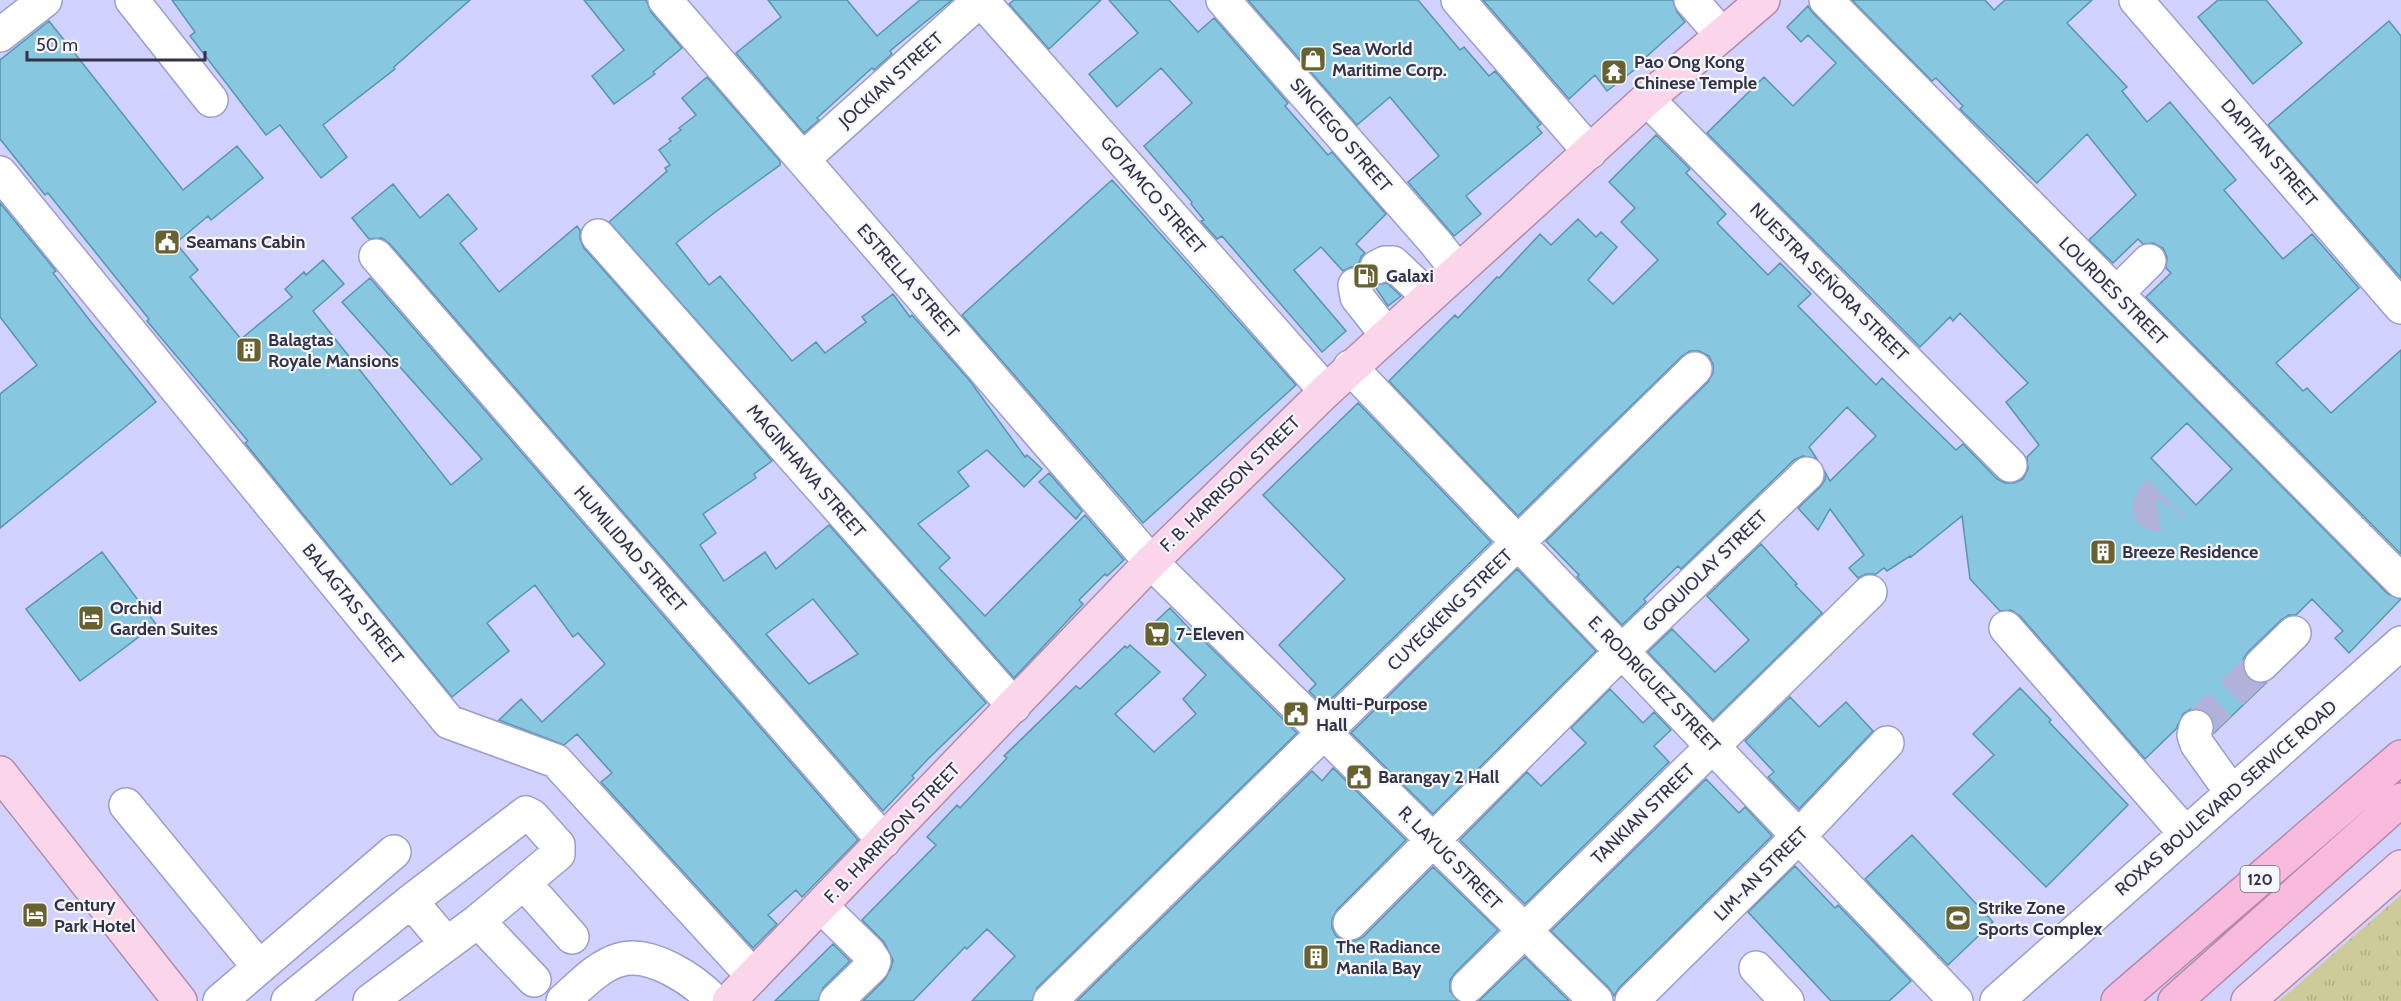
<svg xmlns="http://www.w3.org/2000/svg" width="2401" height="1001" font-family="Cabin,sans-serif">
  <style>
    .grass { fill: url(#grass-tufts) }
    .building { fill: #87c7df; stroke: #5695ac; stroke-width: 1.5; fill-rule: evenodd }
    .lines { fill: none; stroke-linecap: round; stroke-linejoin: round }
    .minor-tunnel { stroke: #b1b2d9; stroke-width: 33; stroke-dasharray: 33 16; stroke-linecap: butt }
    .minor-casing { stroke: #9c9dcf; stroke-width: 36 }
    .major-casing { stroke: #b38ba9; stroke-width: 36 }
    .highway-casing { stroke: #b38ba9; stroke-width: 36 }
    .minor { stroke: #fff; stroke-width: 33 }
    .major { stroke: #fbd6eb; stroke-width: 33 }
    .highway { stroke: #f8badd; stroke-width: 33 }
    .labels { text-anchor: middle; dominant-baseline: central; stroke-width: 4.5; stroke-linejoin: round; paint-order: stroke }
    .shield { fill: #f6f7fc; stroke: #6e6e7e; stroke-width: 1.5 }
    .shield-label { font-size: 16px; font-weight: bold; fill: #333348 }
    .poi-label { font-size: 18px; font-weight: bold; fill: #333348; stroke: #f6f7fc; text-anchor: start }
    .street-label { font-size: 18px; fill: #333348; stroke: #f6f7fc }
  </style>
  <defs>
    <pattern id="grass-tufts" width="24" height="20" patternUnits="userSpaceOnUse" patternTransform="scale(1.5)"><rect width="24" height="20" fill="#cecb9a"/><path d="M3 7l-1-3M5 7V3M7 7l1-3M15 17l-1-3M17 17v-4M19 17l1-3" fill="none" stroke="#b1af86"/></pattern>
  </defs>
  <rect width="100%" height="100%" fill="#d1d2fd"/>
  <path class="grass" d="M2401,895V1001H2279Z"/>
  <path class="building" d="M172,0H470L394,67L395,69L323,125L347,157L321,178L280,125L266,135L190,36L195,32Z
    M584,0H646L651,12L682,48L653,72L655,74L614,104L592,76L624,50Z
    M768,0H847L877,36L920,0H952L890,51L892,54L874,70L872,68L817,118L819,120L804,133L736,53L781,17Z
    M1014,0H1101L1049,49L1009,4Z
    M1109,0H1169L1198,32L1214,18L1288,103L1285,106L1328,155L1332,152L1386,214L1356,244L1365,253L1361,257L1358,267H1351L1343,271L1321,247L1294,270L1346,331L1322,352L1222,236L1217,239L1201,221L1204,220L1191,204L1192,202L1144,146L1192,103L1161,68L1117,107L1089,74L1138,33Z
    M1248,0H1418L1460,50L1464,47L1489,76L1495,71L1541,124L1537,127L1542,133L1466,196L1481,214L1454,236L1408,182L1439,156L1390,97L1357,125Z
    M1483,0H1673L1677,12L1685,22L1645,58L1647,60L1607,91L1595,75L1569,99Z
    M1852,0H1985L1994,10L2005,0H2092L2067,23L2127,87L2122,91L2147,122L2170,102L2236,180L2224,190L2283,259L2312,234L2359,288L2276,363L2303,391L2307,388L2331,413L2401,350V554L2146,297L2171,273L2166,268L2167,257L2163,248L2153,243L2143,244L2138,239L2113,263L2089,240L2136,195L2087,134L2037,183L1960,109L1963,106L1936,78L1932,81Z
    M2218,0H2266L2302,43L2253,84L2198,17Z
    M1808,6L1813,13L2388,594L2401,599L2349,653L2335,638L2343,631L2312,599L2296,615H2289L2281,620L2248,652L2243,659V669L2247,678L2255,683H2266L2214,733V722L2209,713L2201,709H2191L2183,714L2176,729L2145,759L2020,616L2011,610L2000,611L1970,579L1962,516L1911,557L1910,556L1887,571L1884,568L1876,574H1866L1858,578L1849,568L1864,555L1830,509L1818,530L1798,508L1820,487L1825,480V472L1830,481L1876,436L1847,407L1809,447L1817,459L1803,456L1794,460L1681,569L1678,566L1644,599L1646,602L1622,625L1577,577L1579,575L1546,541L1708,382L1713,373V364L1709,356L1699,351H1690L1682,356L1518,516L1389,381L1455,315L1458,318L1497,277L1499,278L1540,234L1551,245L1578,219L1596,237L1601,232L1617,247L1588,280L1613,304L1658,260L1621,222L1635,208L1609,182L1656,135L1690,169L1686,173L1726,214L1717,223L1768,275L1780,263L1811,294L1798,306L1876,385L1882,378L1956,450L1963,444L1997,479L2005,483H2014L2023,479L2028,469L2027,457L2039,445L2006,402L2028,383L1960,313L1953,321L1950,317L1920,347L1707,133L1764,77L1793,106L1836,63L1808,35L1801,42L1787,27ZM2187,423L2232,469L2196,505L2151,458Z
    M49,21L183,190L237,146L263,178L211,220L208,216L176,243L198,270L190,277L241,339L292,297L285,289L304,272L306,275L323,260L344,284L313,311L451,485L482,459L342,302L370,278L858,840L802,897L796,890L768,915L777,924L753,948L601,782L612,773L577,734L564,745L499,720L521,699L542,722L605,664L578,633L573,637L535,585L487,623L509,651L452,697L245,443L248,441L147,321L149,319L48,193L45,195L0,139V60Z
    M2389,21L2401,36V278L2268,125Z
    M707,77L780,161V165L714,213L676,243L709,285L720,276L792,361L816,342L825,353L866,322L862,317L893,294L910,317L912,315L970,381L1025,457L1027,455L1042,469L1024,487L987,450L958,472L969,486L918,524L950,558L939,568L985,616L1085,515L1124,560L1107,576L1105,574L1079,600L1083,604L1014,678L609,222L667,171L665,168L670,165L659,150L671,141L669,139L681,130L679,128L696,115L682,98Z
    M1112,180L1296,385L1143,523L962,315Z
    M393,184L420,218L448,194L477,229L460,243L499,292L577,226L580,230V239L584,248L772,461L754,474L756,478L703,514L716,533L700,545L724,581L765,552L776,569L829,525L986,703L929,758L912,776L914,778L883,811L390,244L382,238L369,239L352,218ZM813,599L858,654L809,684L766,634Z
    M0,203L56,271L53,273L91,322L156,402L0,528V394L37,365L0,317Z
    M1387,283L1401,296L1388,306L1374,285Z
    M1358,403L1491,542L1324,706L1309,691L1316,684L1279,645L1345,579L1263,495Z
    M1049,473L1082,511L1076,519L1039,482Z
    M1761,544L1797,584L1795,585L1822,613L1713,720L1648,652L1672,629L1715,672L1749,640L1707,596Z
    M102,552L156,624L80,681L26,609Z
    M1517,569L1596,651L1433,814L1351,733Z
    M1170,608L1201,641L1202,639L1297,733L1037,988L1032,1001H972L1015,956L987,929L967,949L965,947L913,1001H863L885,979L891,968L893,960L884,942L862,920L936,845L927,837L957,805L960,808L1007,758L1004,756L1076,686L1080,689L1125,646L1127,648L1130,645L1160,672L1115,714L1154,752L1196,714L1183,699L1206,675L1154,623Z
    M2020,688L2051,720L2049,722L2128,805L2046,887L1953,794L1994,755L1973,734Z
    M1610,689L1643,723L1654,712L1671,730L1654,746L1669,762L1525,904L1460,840L1527,772L1541,786L1586,743L1571,728Z
    M1790,697L1819,727L1846,702L1873,731L1799,809L1768,777L1774,772L1745,741Z
    M1333,768L1406,840L1337,910L1332,919V928L1336,936L1345,941H1354L1363,937L1433,867L1498,930L1455,973L1450,980V991L1458,1001H1077L1312,771L1322,781Z
    M1706,779L1739,813L1745,807L1772,836L1619,988L1614,996L1609,988L1551,931Z
    M1912,835L1993,922L1948,965L1865,879Z
    M1795,866L1835,908L1838,905L1911,981L1889,1001H1831L1748,912Z
    M833,944L850,961L823,988L818,1001H775Z
    M1525,957L1569,1001H1478L1481,999Z"/>
  <g class="lines">
    <path class="minor-tunnel" d="M2159,491C2139,509 2153,525 2174,506
      M2196,727L2261,665"/>
    <defs>
      <path id="minor" d="M132,0L211,100
        M665,0L1151,562L1596,1001
        M981,0L1326,391
        M1223,0L1435,242L1458,271
        M1458,0L1590,152
        M1691,0L1722,35
        M1826,0L2401,581
        M2136,0L2401,307
        M0,35L45,0
        M1647,99L2010,465
        M803,159L980,0
        M0,173L449,722L556,761L753,976
        M598,236L1014,706
        M376,256L884,841
        M1377,267L1385,263H1393L1429,297
        M1355,285L1357,297L1387,335
        M2112,289L2125,285L2149,261
        M1350,367L1956,1001
        M2006,628L2186,834
        M2261,665L2294,633
        M2196,727L2194,735L2197,744L2232,793
        M126,805L259,967
        M524,883L572,937
        M411,901L446,943
        M821,906L868,952L874,961L872,966L836,1001
        M478,921L534,980
        M1350,923L1622,651L1807,474
        M1756,968L1787,1001
        M1468,986L1870,592
        M220,1001L394,852
        M288,1001L411,901L526,813L532,816L558,845V854L478,921L370,1001
        M563,1001C579,987 598,966 619,960C650,950 694,980 714,1001
        M1050,1001L1695,369
        M1632,1001L1800,835L1887,743
        M1997,1001L2401,643"/>
      <path id="major" d="M0,773L180,1001
        M729,1001L1151,562L1326,391L1647,99L1763,0
        M2248,1001L2401,867"/>
      <path id="highway" d="M2118,1001L2401,757
        M2175,1001L2401,800"/>
    </defs>
    <use href="#minor" class="minor-casing"/>
    <use href="#major" class="major-casing"/>
    <use href="#highway" class="highway-casing"/>
    <use href="#minor" class="minor"/>
    <use href="#major" class="major"/>
    <use href="#highway" class="highway"/>
  </g>
  <defs>
    <symbol id="shop-square" viewBox="-11 -11 22 22"><rect x="-9" y="-9" width="18" height="18" rx="4" fill="#67622f" stroke="#f6f7fc"/><path d="M-5-2.5h2.3a2.7 3.5 0 0 1 5.4 0H5L5.5 6h-11ZM-1.5-2.5h3a1.5 2.3 0 0 0-3 0Z" fill="#fff"/></symbol>
    <symbol id="temple-square" viewBox="-11 -11 22 22"><rect x="-9" y="-9" width="18" height="18" rx="4" fill="#67622f" stroke="#f6f7fc"/><path d="M0-6L5-2H3V0L6.5 2.5H4V6H1.5V3h-3V6H-4V2.5H-6.5L-3 0V-2H-5Z" fill="#fff"/></symbol>
    <symbol id="civic-square" viewBox="-11 -11 22 22"><rect x="-9" y="-9" width="18" height="18" rx="4" fill="#67622f" stroke="#f6f7fc"/><path d="M-.6-6.5H3V-4.5H.6V-3L4-1V1h2V6H-6V1h2V-1L-.6-3ZM-1.2 2.5V6h2.4V2.5Z" fill="#fff"/></symbol>
    <symbol id="fuel-square" viewBox="-11 -11 22 22"><rect x="-9" y="-9" width="18" height="18" rx="4" fill="#67622f" stroke="#f6f7fc"/><path d="M-5.5-6h7V0h2V4h1.3V-2.5L3-4.5l.8-.8L6-3V5H2.5V1h-1V6h-7ZM-4.2-4.7v3.2H.2V-4.7Z" fill="#fff"/></symbol>
    <symbol id="building-square" viewBox="-11 -11 22 22"><rect x="-9" y="-9" width="18" height="18" rx="4" fill="#67622f" stroke="#f6f7fc"/><path d="M-4-6H4V6H1V3H-1V6H-4ZM-2.5-4.3h1.7v1.8h-1.7ZM.8-4.3h1.7v1.8H.8ZM-2.5-1h1.7V.8h-1.7ZM.8-1h1.7V.8H.8Z" fill="#fff"/></symbol>
    <symbol id="hotel-square" viewBox="-11 -11 22 22"><rect x="-9" y="-9" width="18" height="18" rx="4" fill="#67622f" stroke="#f6f7fc"/><path d="M-6-4.5h1.5V1H6V5H4.5V3h-9V5H-6ZM-4 0a1.8 1.8 0 1 1 3.6 0ZM.5 0V-2.5h3Q6-2.5 6 0Z" fill="#fff"/></symbol>
    <symbol id="supermarket-square" viewBox="-11 -11 22 22"><rect x="-9" y="-9" width="18" height="18" rx="4" fill="#67622f" stroke="#f6f7fc"/><path d="M-6-5.5h2.5l.6 2H6L4.5 2H-2.5L-4.4-4H-6ZM-1.5 3.2a1.3 1.3 0 1 0 .1 0ZM3 3.2a1.3 1.3 0 1 0 .1 0Z" fill="#fff"/></symbol>
    <symbol id="stadium-square" viewBox="-11 -11 22 22"><rect x="-9" y="-9" width="18" height="18" rx="4" fill="#67622f" stroke="#f6f7fc"/><path d="M0-5a6.5 5 0 1 0 0 10a6.5 5 0 1 0 0-10ZM-3.5-1.8h7v3.6h-7Z" fill="#fff"/></symbol>
  </defs>
  <g fill-rule="evenodd">
    <use href="#shop-square" x="1298" y="44" width="30" height="30"/>
    <use href="#temple-square" x="1599" y="57" width="30" height="30"/>
    <use href="#civic-square" x="152" y="227" width="30" height="30"/>
    <use href="#fuel-square" x="1351" y="261" width="30" height="30"/>
    <use href="#building-square" x="234" y="335" width="30" height="30"/>
    <use href="#building-square" x="2088" y="537" width="30" height="30"/>
    <use href="#hotel-square" x="76" y="603" width="30" height="30"/>
    <use href="#supermarket-square" x="1142" y="619" width="30" height="30"/>
    <use href="#civic-square" x="1281" y="699" width="30" height="30"/>
    <use href="#civic-square" x="1344" y="762" width="30" height="30"/>
    <use href="#hotel-square" x="20" y="900" width="30" height="30"/>
    <use href="#stadium-square" x="1943" y="903" width="30" height="30"/>
    <use href="#building-square" x="1301" y="942" width="30" height="30"/>
  </g>
  <g class="labels">
    <rect class="shield" x="2240.5" y="866" width="39" height="26" rx="4.5"/>
    <g class="shield-label">
      <text x="2260" y="879">120</text>
    </g>
    <g class="poi-label">
      <text x="1332" y="49">Sea World<tspan x="1332" dy="21">Maritime Corp.</tspan></text>
      <text x="1634" y="62">Pao Ong Kong<tspan x="1634" dy="21">Chinese Temple</tspan></text>
      <text x="186" y="242">Seamans Cabin</text>
      <text x="1386" y="276">Galaxi</text>
      <text x="268" y="340">Balagtas<tspan x="268" dy="21">Royale Mansions</tspan></text>
      <text x="2122" y="552">Breeze Residence</text>
      <text x="110" y="608">Orchid<tspan x="110" dy="21">Garden Suites</tspan></text>
      <text x="1176" y="634">7-Eleven</text>
      <text x="1316" y="704">Multi-Purpose<tspan x="1316" dy="21">Hall</tspan></text>
      <text x="1378" y="777">Barangay 2 Hall</text>
      <text x="54" y="905">Century<tspan x="54" dy="21">Park Hotel</tspan></text>
      <text x="1978" y="908">Strike Zone<tspan x="1978" dy="21">Sports Complex</tspan></text>
      <text x="1336" y="947">The Radiance<tspan x="1336" dy="21">Manila Bay</tspan></text>
    </g>
    <g class="street-label">
      <text transform="translate(891 80) rotate(-42)">JOCKIAN STREET</text>
      <text transform="translate(1341 135) rotate(49)">SINCIEGO STREET</text>
      <text transform="translate(2269 153) rotate(49)">DAPITAN STREET</text>
      <text transform="translate(1153 195) rotate(49)">GOTAMCO STREET</text>
      <text transform="translate(908 281) rotate(49)">ESTRELLA STREET</text>
      <text transform="translate(1829 282) rotate(45)">NUESTRA SEÑORA STREET</text>
      <text transform="translate(2113 291) rotate(45)">LOURDES STREET</text>
      <text transform="translate(806 471) rotate(49)">MAGINHAWA STREET</text>
      <text transform="translate(1230 484) rotate(-44)">F. B. HARRISON STREET</text>
      <text transform="translate(630 549) rotate(49)">HUMILIDAD STREET</text>
      <text transform="translate(1705 571) rotate(-44)">GOQUIOLAY STREET</text>
      <text transform="translate(353 604) rotate(51)">BALAGTAS STREET</text>
      <text transform="translate(1450 610) rotate(-44)">CUYEGKENG STREET</text>
      <text transform="translate(1654 684) rotate(46)">E. RODRIGUEZ STREET</text>
      <text transform="translate(2226 798) rotate(-41)">ROXAS BOULEVARD SERVICE ROAD</text>
      <text transform="translate(1643 814) rotate(-44)">TANKIAN STREET</text>
      <text transform="translate(892 833) rotate(-46)">F. B. HARRISON STREET</text>
      <text transform="translate(1450 858) rotate(45)">R. LAYUG STREET</text>
      <text transform="translate(1761 874) rotate(-45)">LIM-AN STREET</text>
    </g>
  </g>
  <path d="M27 51v9h178v-9" fill="none" stroke="#333348" stroke-width="3"/>
  <text x="36" y="51" font-size="18" fill="#333348" stroke="#f6f7fc" stroke-width="4.5" paint-order="stroke">50 m</text>
</svg>
